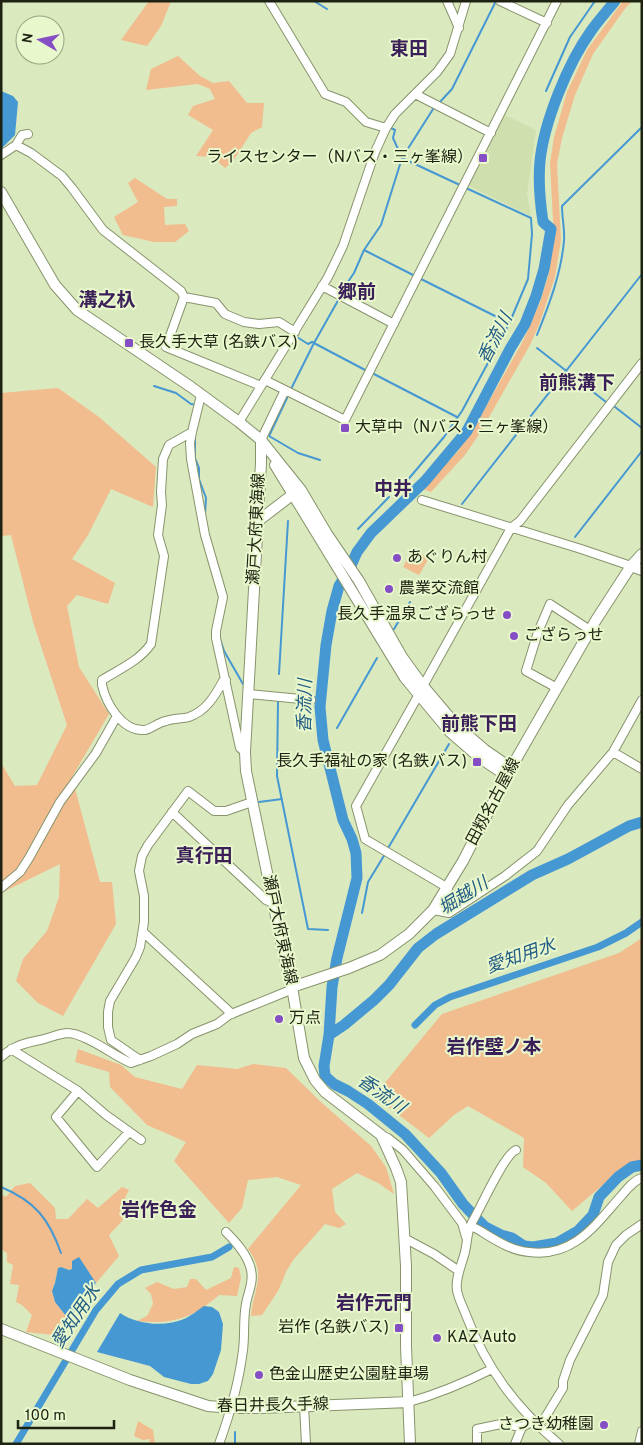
<svg xmlns="http://www.w3.org/2000/svg" width="643" height="1445" font-family="Overpass,'Noto Sans JP',sans-serif">
  <style>
    .built { fill: #cfdfad }
    .green { fill: #f1bc8e }
    .water { fill: #4698d2 }
    .lines { fill: none; stroke-linecap: round; stroke-linejoin: round }
    .stream { stroke: #4698d2; stroke-width: 2 }
    .canal { stroke: #4698d2; stroke-width: 7 }
    .river { stroke: #4698d2; stroke-width: 11 }
    .minor-casing { stroke: #87946c; stroke-width: 10 }
    .major-casing { stroke: #87946c; stroke-width: 12 }
    .minor { stroke: #fff; stroke-width: 8 }
    .major { stroke: #fff; stroke-width: 10 }
    .poi-dot { fill: #854ec5; stroke: #e9f7cc; stroke-width: 2 }
    .labels { text-anchor: middle; dominant-baseline: central; stroke-width: 4; stroke-linejoin: round; paint-order: stroke }
    .poi-label { font-size: 16px; fill: #1d2212; stroke: #e9f7cc; text-anchor: start }
    .street-label { font-size: 16px; fill: #1d2212; stroke: #e9f7cc }
    .water-label { font-size: 18px; font-style: italic; fill: #225d85; stroke: #e9f7cc }
    .quarter-label { font-size: 19px; font-weight: bold; fill: #3a1f59; stroke: #e9f7cc }
  </style>
  <rect width="100%" height="100%" fill="#dbe9bf"/>
  <path class="built" d="M505,115L536,130L527,194L531,216L469,186Z"/>
  <path class="green" d="M149,1H171L161,26L147,46L121,40Z
    M623,1H632L624,10L593,54L575,95L562,138L557,164L561,240L555,277L539,325L530,345L480,433L465,455L431,492L423,489L458,451L474,428L523,341L540,302L548,276L554,239L550,163L554,137L567,92L587,50Z
    M178,56L200,76L213,83L229,81L247,103H264L262,127L251,133L233,161L225,168L213,157L196,156L213,130L188,115L193,106L215,99L210,89L198,84L146,90L151,69Z
    M135,178L167,199H177V206L164,207L165,225L185,224L189,231L175,242H154L123,235L114,217L138,202L128,183Z
    M58,388L99,417L156,467L153,507L111,489L88,535L72,559L115,583L108,604L77,595L67,606L79,667L109,714L72,777L100,882H112L116,924L63,1016L38,1003L16,981L23,959L47,931L59,897L60,864L1,893V763L15,786L37,785L67,725L33,622L11,535L1,536V393Z
    M413,549L429,558L419,575L403,567Z
    M642,938V1160L630,1162L572,1211L546,1183L523,1167L524,1138L468,1106L454,1115L429,1138L374,1096L442,1014L619,953Z
    M78,1049L121,1065L135,1077L182,1089L197,1065L237,1069L253,1064L286,1068L322,1103L371,1146L386,1167L394,1194L378,1183L357,1173L332,1189L335,1212L346,1224L339,1228L325,1224L294,1259L287,1270L278,1291L262,1315L251,1316C253,1288 268,1276 248,1249L301,1185L277,1177L248,1180L242,1208L229,1223L174,1161L186,1142L147,1125L110,1087L109,1072L75,1062Z
    M30,1183L55,1208L56,1219H68L87,1199L98,1208L122,1187L129,1190L120,1208L123,1220L109,1235L119,1256L96,1283L79,1258L72,1269L69,1270L61,1267L58,1268L55,1283L52,1291L55,1302L70,1321L66,1332L53,1335L26,1332L32,1315L22,1305L16,1302L19,1285L10,1284L13,1265L7,1262V1253L1,1249V1194L6,1197L15,1186Z
    M234,1267L239,1268L241,1278L237,1296L219,1295C193,1318 172,1325 137,1321L147,1316L153,1304L151,1294L145,1288L157,1282L174,1289L187,1287L190,1279H196L206,1290L231,1278Z
    M138,1421L153,1430L155,1444H149L150,1439L143,1440L134,1436Z"/>
  <path class="water" d="M1,91L13,96L18,102L15,135L1,149Z
    M79,1257L96,1283L82,1300L70,1321L55,1302L52,1291L55,1283L58,1268L61,1267L69,1270L72,1269V1261Z
    M204,1306L212,1307L219,1312L223,1324L221,1350L213,1374L208,1381L199,1384H191L164,1377L150,1366L97,1352L120,1313C137,1325 166,1327 184,1319C191,1316 198,1310 204,1306Z"/>
  <g class="lines">
    <path class="stream" d="M314,1L327,9
      M546,91L570,37L595,1
      M439,103L452,89L496,1
      M391,128L395,130L393,138L402,158L462,186
      M364,250L415,276
      M419,278L509,323
      M341,292L354,273L364,250L381,225L402,158L435,106
      M537,335C549,305 561,274 564,241C565,230 562,218 562,206L642,127
      M297,337L308,344L312,342L367,371
      M537,348L606,402
      M372,373L457,417
      M154,386L176,393L191,404L197,405
      M291,389L314,343L340,297
      M287,398L269,436L298,453L320,460
      M615,407L642,428
      M195,434V458L199,468V479L206,498L205,514
      M400,489L444,437L462,411L509,324L528,279L532,234L531,218L466,188
      M462,504L642,274
      M358,529L389,497
      M575,537L642,451
      M394,629L410,602
      M220,639L224,651L243,684
      M279,674L288,521
      M311,697L321,698
      M278,701L277,776L308,929L328,930
      M337,728L377,658
      M259,802L282,799
      M387,850L449,744
      M362,913L368,882L385,854
      M1,1187C35,1201 49,1219 61,1253
      M235,1432V1444"/>
    <path class="canal" d="M415,1025L435,1005L450,997L598,947L626,933L642,922
      M16,1444L96,1310L118,1284L141,1270L212,1257L229,1247"/>
    <path class="river" d="M615,1C607,11 598,21 591,31C568,63 544,122 540,161C538,182 540,202 543,222L551,229L544,269L536,296L525,324L510,349L467,431L425,481L371,533L357,552L349,570L339,586L332,611L326,645L320,707L323,740L343,820L352,839L356,853L357,878L337,958L332,987L329,1035L324,1066L325,1076L334,1084L348,1091L368,1104L405,1134L441,1173L463,1204L480,1222L485,1227L501,1235L512,1238L524,1246L533,1247L557,1243L578,1231L593,1215L599,1197L618,1177L632,1167L642,1165
      M329,1035L344,1025L374,1000L389,985L418,948L436,934L532,875L568,859L629,826L642,822"/>
    <defs>
      <path id="minor" d="M269,1L325,94L346,102L366,122L386,128
        M447,1L459,28
        M500,1L547,23
        M415,94L491,133
        M16,145L31,153L62,176L72,188L103,230L181,291L184,297L216,303L225,314L244,322L259,324L279,322L295,332
        M1,155L16,145L22,135L28,134
        M322,286L394,324
        M184,297L166,347L261,386
        M285,390L345,420L557,1
        M201,395L192,432L190,443L191,459L205,535L223,597L216,631V638L240,748L245,752
        M239,422L328,277L343,246L375,152L386,128L395,114L437,72L450,54L466,1
        M192,432L169,445L163,459L161,492L162,505L158,535L164,556L151,644C139,661 120,669 102,680V685C106,703 122,732 145,730C151,729 159,722 166,721C173,718 182,719 189,717C206,711 215,696 223,681L226,680
        M261,440L285,390L265,380
        M422,500L581,549L631,566
        M423,686L511,528L520,521L642,363
        M557,688L526,671L538,632L550,604L590,630
        M248,694L311,700
        M418,696L356,806L365,839L448,888
        M613,752L642,769
        M172,812L266,900L273,903
        M1,888L20,872L29,858L60,802L96,753L117,716
        M433,910L449,913L505,876L537,851L568,805L613,752L642,700
        M143,932L232,1014
        M11,1049L78,1091L106,1115L141,1140
        M1,1057C13,1046 25,1043 40,1040C49,1038 58,1034 67,1033C85,1033 114,1056 131,1063L151,1056L177,1044L192,1034L217,1024L229,1015L288,991L292,987
        M140,1060L111,1040L108,1027V1012L110,1001L136,957L140,947L144,922V896L139,871L142,856L148,845L188,791L214,811H226L252,802
        M78,1091L56,1117L97,1167L129,1132
        M381,1135L388,1138L403,1150L435,1187L462,1223L466,1237
        M516,1150C504,1154 479,1212 470,1226C467,1235 467,1243 465,1252C462,1264 455,1278 457,1290C458,1298 463,1307 466,1315C486,1368 516,1408 559,1444
        M470,1226C477,1228 482,1232 487,1235C500,1243 514,1251 529,1252C574,1258 596,1224 622,1195C627,1189 634,1180 642,1178
        M404,1238L434,1254L459,1271
        M409,1402C438,1394 464,1383 492,1369
        M304,1405L306,1444
        M538,1425L546,1416L563,1388V1381L570,1360L603,1295L608,1262L616,1245L626,1235L642,1224
        M219,1444C230,1414 239,1382 243,1350C245,1335 243,1319 246,1304C248,1292 254,1282 251,1270C248,1255 236,1242 226,1232
        M477,1444V1429L501,1424L522,1427L534,1421
        M515,1444L522,1427
        M639,1444L642,1431"/>
      <path id="major" d="M1,192L55,285L77,310L191,387L239,422L261,440L301,490L327,534L359,581L402,657L423,686L456,725L485,750L511,768
        M261,440V463L245,752L246,771L283,950L292,987L304,1058L315,1080L325,1092L381,1135L396,1168L401,1182L406,1266V1346L410,1444
        M275,465L405,678L450,732L480,758L507,776
        M258,521L292,495
        M631,566L642,570
        M292,987L349,968L380,955L409,934L433,910L463,861L511,768L596,620L631,566L642,554
        M1,1329L130,1380L208,1406L231,1408H261L409,1402"/>
    </defs>
    <use href="#minor" class="minor-casing"/>
    <use href="#major" class="major-casing"/>
    <use href="#minor" class="minor"/>
    <use href="#major" class="major"/>
  </g>
  <g class="poi-dot">
    <rect x="478" y="153" width="10" height="10" rx="2.5"/>
    <rect x="124" y="338" width="10" height="10" rx="2.5"/>
    <rect x="340" y="423" width="10" height="10" rx="2.5"/>
    <circle cx="397" cy="558" r="5"/>
    <circle cx="389" cy="589" r="5"/>
    <circle cx="507" cy="615" r="5"/>
    <circle cx="514" cy="636" r="5"/>
    <rect x="472" y="757" width="10" height="10" rx="2.5"/>
    <circle cx="279" cy="1019" r="5"/>
    <rect x="394" y="1323" width="10" height="10" rx="2.5"/>
    <circle cx="437" cy="1338" r="5"/>
    <circle cx="259" cy="1375" r="5"/>
    <circle cx="604" cy="1425" r="5"/>
  </g>
  <g class="labels">
    <g class="poi-label">
      <text x="473" y="158" text-anchor="end">ライスセンター（Nバス・三ヶ峯線）</text>
      <text x="139" y="343">長久手大草 (名鉄バス)</text>
      <text x="355" y="428">大草中（Nバス・三ヶ峯線）</text>
      <text x="407" y="558">あぐりん村</text>
      <text x="399" y="589">農業交流館</text>
      <text x="497" y="615" text-anchor="end">長久手温泉ござらっせ</text>
      <text x="524" y="636">ござらっせ</text>
      <text x="467" y="762" text-anchor="end">長久手福祉の家 (名鉄バス)</text>
      <text x="289" y="1019">万点</text>
      <text x="389" y="1328" text-anchor="end">岩作 (名鉄バス)</text>
      <text x="447" y="1338">KAZ Auto</text>
      <text x="269" y="1375">色金山歴史公園駐車場</text>
      <text x="594" y="1425" text-anchor="end">さつき幼稚園</text>
    </g>
    <g class="street-label">
      <text transform="translate(257 529) rotate(-87)">瀬戸大府東海線</text>
      <text transform="translate(494 802) rotate(-62)">田籾名古屋線</text>
      <text transform="translate(279 930) rotate(78)">瀬戸大府東海線</text>
      <text transform="translate(273 1406) rotate(-1)">春日井長久手線</text>
    </g>
    <g class="water-label">
      <text transform="translate(496 339) rotate(-63)">香流川</text>
      <text transform="translate(306 706) rotate(-89)">香流川</text>
      <text transform="translate(464 897) rotate(-32)">堀越川</text>
      <text transform="translate(521 957) rotate(-19)">愛知用水</text>
      <text transform="translate(381 1095) rotate(35)">香流川</text>
      <text transform="translate(77 1317) rotate(-56)">愛知用水</text>
    </g>
    <g class="quarter-label">
      <text x="409" y="50">東田</text>
      <text x="357" y="293">郷前</text>
      <text x="107" y="301">溝之杁</text>
      <text x="577" y="384">前熊溝下</text>
      <text x="393" y="490">中井</text>
      <text x="479" y="725">前熊下田</text>
      <text x="204" y="857">真行田</text>
      <text x="494" y="1048">岩作壁ノ本</text>
      <text x="159" y="1211">岩作色金</text>
      <text x="374" y="1304">岩作元門</text>
    </g>
  </g>
  <rect width="643" height="1445" fill="none" stroke="#1d2212" stroke-width="5"/>
  <g transform="translate(40 40) rotate(279)"><circle r="24" fill="#e9f7cc" stroke="#97a282"/>
  <path d="M0-4L9 19L0 12L-9 19Z" fill="#854ec5"/>
  <text y="-8" font-size="14" font-weight="bold" text-anchor="middle" fill="#1d2212">N</text>
  </g>
  <path d="M18 1420v8h96v-8" fill="none" stroke="#1d2212" stroke-width="2.5"/>
  <text x="25" y="1420" font-size="15" fill="#1d2212" stroke="#e9f7cc" stroke-width="4" paint-order="stroke">100 m</text>
</svg>
